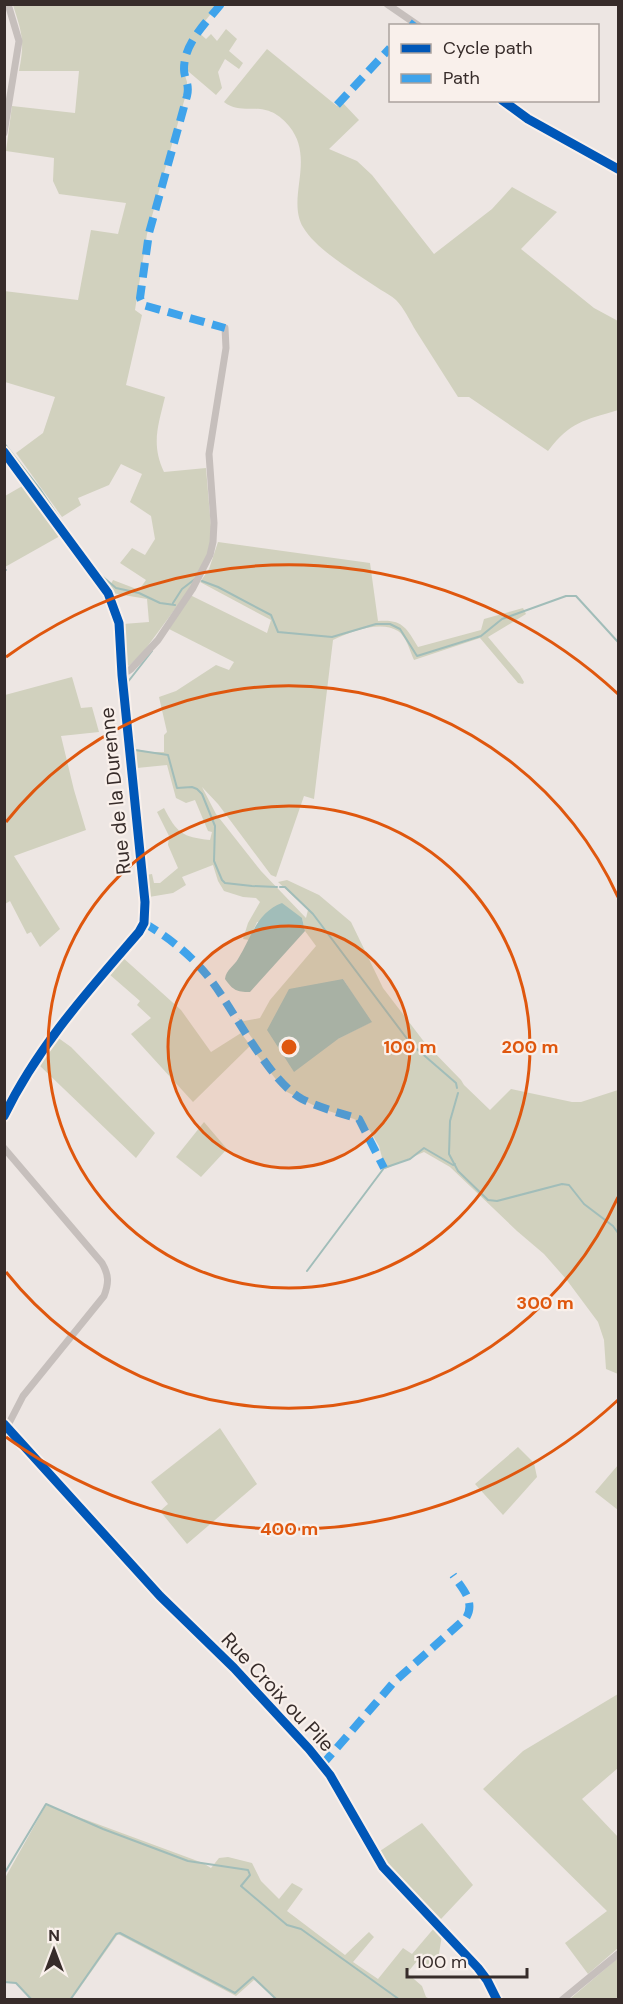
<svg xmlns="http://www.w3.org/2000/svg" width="623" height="2004" font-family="'DM Sans',sans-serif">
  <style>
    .green { fill: #d1d1be; fill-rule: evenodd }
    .water { fill: #a1bdb9 }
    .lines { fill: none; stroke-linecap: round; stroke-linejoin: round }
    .stream { stroke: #a1bdb9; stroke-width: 2 }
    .street { stroke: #c6bfbc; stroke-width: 7 }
    .secondary { stroke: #b7afad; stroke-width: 10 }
    .quiet { stroke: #3fa3eb; stroke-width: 8; stroke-dasharray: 15 8; stroke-linecap: butt }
    .cycleway-casing { stroke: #f9f0eb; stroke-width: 13 }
    .cycleway { stroke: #0057b8; stroke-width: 9 }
    .ring { fill: none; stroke: #df570e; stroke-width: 3 }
    .labels { text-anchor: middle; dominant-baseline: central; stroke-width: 4.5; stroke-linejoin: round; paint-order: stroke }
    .street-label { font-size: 20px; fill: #372c2a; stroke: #f9f0eb }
    .centre { fill: #df570e; stroke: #f9f0eb; stroke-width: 3 }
    .ring-label { font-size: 18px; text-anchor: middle; font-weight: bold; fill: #df570e; stroke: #f9f0eb; stroke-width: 4.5; stroke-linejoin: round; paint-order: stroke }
  </style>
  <rect width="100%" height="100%" fill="#ede6e3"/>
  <path class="green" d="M13,5H218L197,31L206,39L211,34L217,41L226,29L237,39L229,51L243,63L239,69L225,59L218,72L222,88L216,95L182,66L187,82L186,94L147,234L135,310L142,315L126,385L165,397C158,426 151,444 164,472L206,468L211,527L210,552L198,578L144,651L129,666L126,664L123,624L149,622L147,599L112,593L109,588L113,580L139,590L146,580L120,563L132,548L145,555L155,539L151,516L130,502L142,474L121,464L109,485L78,498L81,505L62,517L16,453L43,433L55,397L5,382L4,291L78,300L91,230L118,234L126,203L59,194L53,181L54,158L6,151L12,106L75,113L79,71H19C25,41 22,33 13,5Z
    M267,49L337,106L342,102L359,120L329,149L357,161L372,175L434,254L492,209L512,187L557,212L521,249L594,308L618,321V410C583,421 571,421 548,451L469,397H458C444,375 430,353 416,331C410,321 404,308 396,300C392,296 386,293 381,290C358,274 317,251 303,227C286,198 316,159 289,126C264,96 245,118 224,102Z
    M24,485L60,536L5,567V496Z
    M218,542L370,563L378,621C402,619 406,627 418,647L481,630L484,619L523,608L526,614L488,637L520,675L524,682L523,684L518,683L480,638L414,660C410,651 406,636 398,631C380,620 350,632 333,640L314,799L304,796L276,877L271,875L218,804L202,787L216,814L261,871L306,918L308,910L278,882L287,880L319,895L351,922L383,988L425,1043L461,1080L464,1085L490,1110L511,1089L572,1102H581L618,1090V1374L606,1369L604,1340L598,1322L566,1279L544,1254L517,1231L450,1167L424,1152L385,1169L379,1146L367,1126L354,1119L319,1108L285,1091L250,1046L193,1102L131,1034L151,1018L137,1005L140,1001L109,974L100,984L98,983L121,956L181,1010L211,1052L241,1033L250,1045L254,1041L238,1018L244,1021L260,1018L270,1000L316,946L305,931L302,918L257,922L249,940L243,939L248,923L260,902L256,898L243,897L224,891L218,881L213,865L182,877L186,885L173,893L149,897L146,875L152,874L154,883H160L178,868L168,845L169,836L157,812L164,808C177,833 182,837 210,840L212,832L208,831L195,800L186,803L176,798L167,765L137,768L136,749L149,752H164V735L167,732L159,697L176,691L216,665L229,670L234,662L169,629L190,595L267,633L271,620L200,582L209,569ZM343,979L371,1022L338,1039Z
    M72,677L81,708L92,707L99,732L61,736L74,790L86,830L14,856L60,929L40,947L31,932L27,934L10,901L5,904V695Z
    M54,1037H57L71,1047L155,1133L136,1158L39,1065L47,1052L34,1072L32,1071Z
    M204,1122L227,1149L201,1177L176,1157Z
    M220,1428L257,1484L187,1544L160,1511L168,1504L151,1482Z
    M518,1447L534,1463L537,1477L503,1515L475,1484Z
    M618,1465V1510L595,1492Z
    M618,1694V1768L582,1799L618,1837V1948L588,1974L565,1943L607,1911L483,1789L523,1751Z
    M46,1805L203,1863L211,1868L219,1858L228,1857L252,1863L261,1881L279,1899L292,1883L303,1889L287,1911L345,1955L369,1932L374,1937L353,1962L378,1979L403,1948L412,1954L435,1927L442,1935L438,1960L431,1967L418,1960L407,1973L422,1986L426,1997L430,1999H275L254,1980L236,1996L118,1934L72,1999H32L16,1983L5,1982V1878Z
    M422,1823L473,1885L441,1919C419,1898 395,1878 380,1851Z
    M618,1958V1999H571V1998Z"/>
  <path class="water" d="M282,903L302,918L305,931L250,992C236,992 233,990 225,979C226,970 234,966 238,959C251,938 257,912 282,903Z
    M343,979L372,1022L338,1039L294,1072L267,1030L289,989Z"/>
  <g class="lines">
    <path class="stream" d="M4,443L40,489L88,561
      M4,570H6
      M97,572L116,588L139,593L160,603L175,605
      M202,581L218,587L271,615L278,632L332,637L376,624H390L400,629L417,656L481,636L502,619L566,596H576L618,642
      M173,603L182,589L195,579
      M129,702L127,683L152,651
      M132,726L135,750L168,755L177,788L192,787L197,789L202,794L215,826L214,861L222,880L225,883L252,886L277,887
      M280,887H285L313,914L411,1044L456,1083L457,1088
      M458,1093L450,1121L449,1154L458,1171L488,1200L497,1201L562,1184L569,1185L584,1204L613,1226L618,1233
      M307,1271L384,1168L410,1159L424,1148L453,1165L455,1164
      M4,1874L46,1804L103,1829L188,1861L248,1870L250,1875L241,1886L287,1925L301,1929L400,2000
      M4,1982L16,1983L32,2000
      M70,2000L116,1934L120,1933L235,1993L253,1977L277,2000"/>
    <path class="street" d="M387,4L419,26
      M502,100L528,119L618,169
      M4,133L19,41L8,4
      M4,452L108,593L119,623L122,675L145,902L144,923L139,932C89,990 38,1046 4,1116
      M122,675L131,669L158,640L193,588L210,555L213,542L214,523L209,454L226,348L225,328
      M4,1148L102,1263C109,1275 109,1283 104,1296L23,1396L4,1433
      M562,2000L618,1954"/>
    <path class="secondary" d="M4,1424L160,1596L234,1668L309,1749L330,1775L383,1867L478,1968L487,1980L497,2000"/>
    <path class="quiet" d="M221,4C206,23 184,43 184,69C184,79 190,84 187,96L149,233L140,298L143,305L225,328
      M412,26L415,22
      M337,105L390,48
      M144,923C170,938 195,958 213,983C236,1014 270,1082 302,1099C320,1108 340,1113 359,1119L384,1168
      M322,1765L394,1682L466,1618C476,1602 462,1588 453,1575"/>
    <defs>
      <path id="cycleway" d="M502,100L528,119L618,169
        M4,452L108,593L119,623L122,675L145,902L144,923L139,932C89,990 38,1046 4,1116
        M4,1424L160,1596L234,1668L309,1749L330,1775L383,1867L478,1968L487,1980L497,2000"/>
    </defs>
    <use href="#cycleway" class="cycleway-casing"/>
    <use href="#cycleway" class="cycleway"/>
  </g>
  <circle cx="289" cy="1047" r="121" fill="#df570e" fill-opacity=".12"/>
  <g class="ring">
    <circle cx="289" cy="1047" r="121"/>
    <circle cx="289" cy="1047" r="241"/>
    <path d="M618 1197A362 362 0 0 1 6 1272M6 822A362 362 0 0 1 618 897"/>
    <path d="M618 1400A482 482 0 0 1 6 1437M6 657A482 482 0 0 1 618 694"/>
  </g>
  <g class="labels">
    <g class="street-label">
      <text transform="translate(115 791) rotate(-96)">Rue de la Durenne</text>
      <text transform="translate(278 1692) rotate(47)">Rue Croix ou Pile</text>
    </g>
  </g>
  <circle cx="289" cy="1047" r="9" class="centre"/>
  <g class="ring-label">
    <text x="410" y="1053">100 m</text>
    <text x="530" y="1053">200 m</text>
    <text x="545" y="1309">300 m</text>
    <text x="289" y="1535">400 m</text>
  </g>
  <rect width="623" height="2004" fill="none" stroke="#372c2a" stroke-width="12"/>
  <rect x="389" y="24" width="210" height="78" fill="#f9f0eb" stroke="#aba29e" stroke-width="1.5"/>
  <rect x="401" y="44" width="30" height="9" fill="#0057b8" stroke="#aba29e" stroke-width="1.5"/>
  <text x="443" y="54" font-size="18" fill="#372c2a">Cycle path</text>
  <rect x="401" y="74" width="30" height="9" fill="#3fa3eb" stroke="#aba29e" stroke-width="1.5"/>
  <text x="443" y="84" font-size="18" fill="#372c2a">Path</text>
  <g transform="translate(54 1950)" stroke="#f9f0eb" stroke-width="4.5" paint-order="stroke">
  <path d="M0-4.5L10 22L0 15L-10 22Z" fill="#372c2a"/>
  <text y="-9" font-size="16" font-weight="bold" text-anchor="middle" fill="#372c2a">N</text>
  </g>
  <path d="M407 1968v9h120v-9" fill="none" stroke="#372c2a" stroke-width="3"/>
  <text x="416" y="1968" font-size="18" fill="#372c2a" stroke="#f9f0eb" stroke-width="4.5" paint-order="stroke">100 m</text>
</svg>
